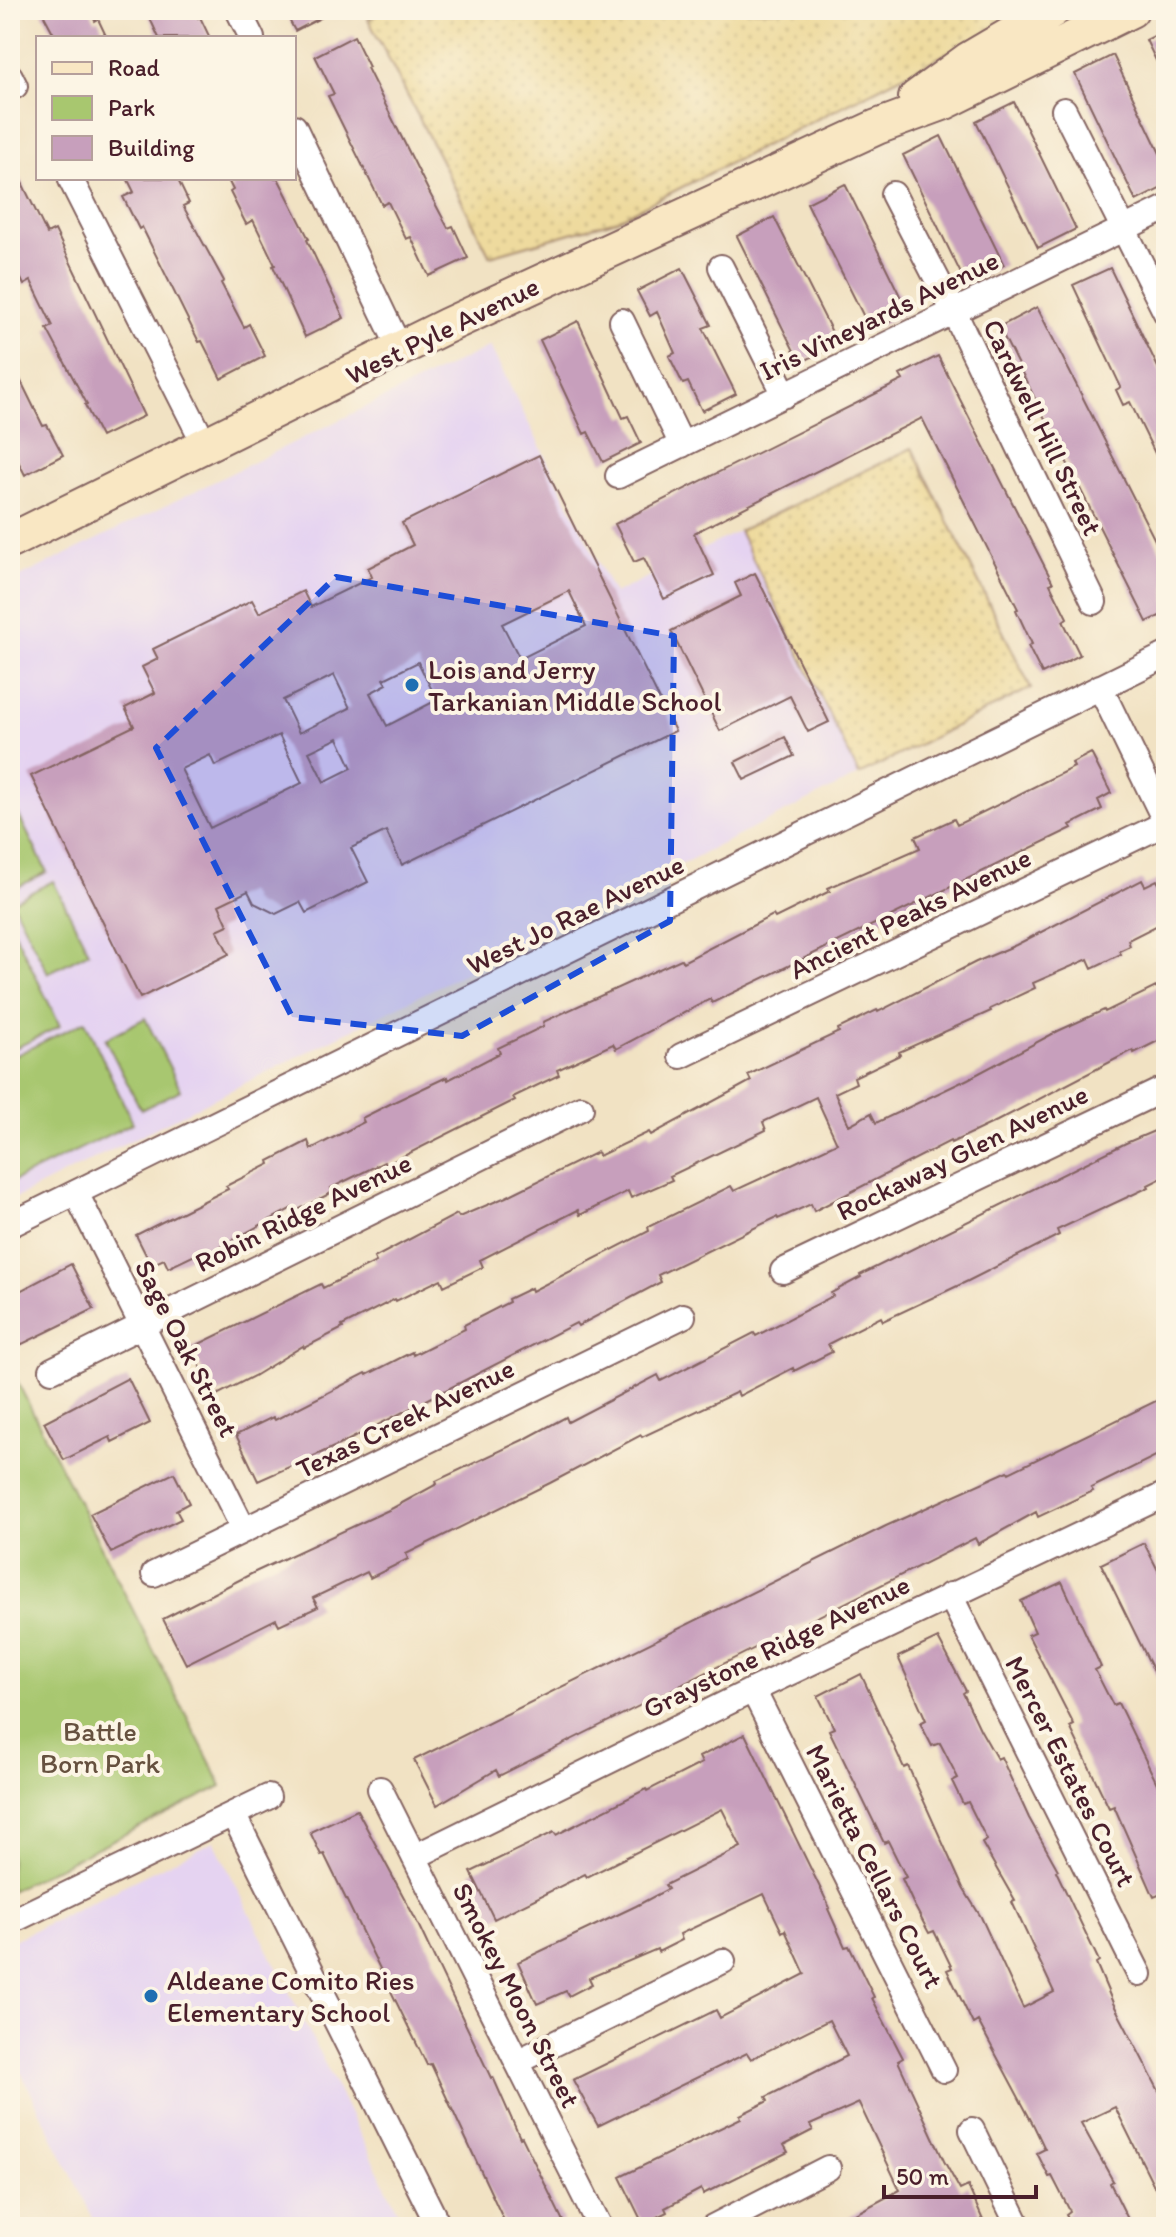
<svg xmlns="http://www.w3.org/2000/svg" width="1176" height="2237" font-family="Itim,sans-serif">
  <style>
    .built { fill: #e5d3f1 }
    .green { fill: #a8c76f; stroke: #79734d; stroke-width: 2 }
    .sand { fill: url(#sand-dots); stroke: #9c7c64; stroke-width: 2 }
    .building { fill: #c79fbc; fill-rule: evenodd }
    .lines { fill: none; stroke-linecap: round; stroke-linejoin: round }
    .street-casing { stroke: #846360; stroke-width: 28 }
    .secondary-casing { stroke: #846360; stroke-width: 38 }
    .street { stroke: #fff; stroke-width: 24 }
    .secondary { stroke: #f9e7c3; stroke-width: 34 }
    .marked { fill: #1d4ed8; fill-opacity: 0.2; stroke: #1d4ed8; stroke-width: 6; stroke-dasharray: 16 10; stroke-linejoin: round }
    .poi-dot { fill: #1f6fb2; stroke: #fcf5e5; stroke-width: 3 }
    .labels { text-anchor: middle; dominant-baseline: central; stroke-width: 8; stroke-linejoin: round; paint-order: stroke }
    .street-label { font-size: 28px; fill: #4a1f2b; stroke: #fcf5e5 }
    .poi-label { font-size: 28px; fill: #4a1f2b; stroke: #fcf5e5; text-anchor: start }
    .park-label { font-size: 28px; fill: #66513f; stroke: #fcf5e5 }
  </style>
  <defs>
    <pattern id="sand-dots" width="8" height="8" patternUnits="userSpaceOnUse" patternTransform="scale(2)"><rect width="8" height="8" fill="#eeda9e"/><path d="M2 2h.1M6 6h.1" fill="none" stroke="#cebb88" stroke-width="1.8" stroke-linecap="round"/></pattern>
  </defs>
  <rect width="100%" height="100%" fill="#fcf5e5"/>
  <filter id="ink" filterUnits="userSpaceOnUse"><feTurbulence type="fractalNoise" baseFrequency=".0125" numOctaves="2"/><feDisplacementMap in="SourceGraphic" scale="16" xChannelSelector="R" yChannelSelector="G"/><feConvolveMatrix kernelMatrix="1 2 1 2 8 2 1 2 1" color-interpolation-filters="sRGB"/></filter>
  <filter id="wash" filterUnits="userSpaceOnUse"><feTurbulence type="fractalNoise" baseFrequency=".006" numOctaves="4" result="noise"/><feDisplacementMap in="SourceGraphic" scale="32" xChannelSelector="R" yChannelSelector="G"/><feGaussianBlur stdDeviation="1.8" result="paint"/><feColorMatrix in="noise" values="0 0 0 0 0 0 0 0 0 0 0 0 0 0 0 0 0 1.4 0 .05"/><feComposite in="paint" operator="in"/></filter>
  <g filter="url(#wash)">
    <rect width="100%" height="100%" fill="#f1e2c3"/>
    <path class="built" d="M490,346L614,594L739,531L859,775L10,1201V582Z
      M214,1841L406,2227H81L94,2220L10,2050V1942Z"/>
    <path class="green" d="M11,800L47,872L10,891V801Z
      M53,881L89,952L48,973L12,902Z
      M10,923L60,1026L10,1051Z
      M145,1018L181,1090L141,1110L105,1039Z
      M85,1021L133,1123L10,1183V1058Z
      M10,1367L222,1786L10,1891Z"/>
    <path class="sand" d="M386,10H1033L617,220L490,256L368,19Z
      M912,448L1031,688L859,775L739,531Z"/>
    <g id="blocks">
      <path class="building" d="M41,10H90L95,21L98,19L107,38H56Z
        M146,10H194L198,18L200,17L210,38H159Z
        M284,10H336L295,31Z
        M1166,30V81L1146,40Z
        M354,36L369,67L367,68L428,190L448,228L453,226L468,258L429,276L411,237L406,239L388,202L382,205L328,96L334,94L315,56Z
        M1113,55L1166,166V186L1136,201L1075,74Z
        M1014,102L1076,229L1038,248L976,121Z
        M941,136L1004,265L966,284L903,155Z
        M10,158L47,234L55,230L144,416L101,437L85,405L87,404L47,329L53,326L31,281L24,285L10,256Z
        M127,178H177L189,203L183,206L224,281L221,283L244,327L249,324L265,356L221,379L202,341L199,342L142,227L139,229L123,197L134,192Z
        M227,178H278L309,239L307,240L344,318L305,337L273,266L275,265L253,220L246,224L230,192L233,190Z
        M845,184L908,312L871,331L807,203Z
        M774,217L838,344L800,363L737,236Z
        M682,268L711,325L703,328L736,394L702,411L688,382L683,384L669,356L675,353L657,312L650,316L637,291Z
        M1110,268L1166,384V476L1130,402L1123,405L1116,390L1121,387L1073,285Z
        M1037,307L1166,562V613L1147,622L999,327Z
        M578,321L623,418L628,416L641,443L603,462L588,432L584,434L540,340Z
        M938,356L1053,583L1050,584L1067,618L1063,621L1080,655L1042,674L1028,646L1032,644L1016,610L1018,609L922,418L694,533L714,575L664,599L644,558L634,562L615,524L903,380L900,375Z
        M10,359L43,426L47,425L63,455L25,475L10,445Z
        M539,455L675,731L402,865L386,831L351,848L368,882L306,913L300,902L276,914L254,903L248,891L219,905L228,925L217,930L229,954L140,998L31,776L134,726L125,708L155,693L142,667L158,659L153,649L252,600L259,613L303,591L311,607L372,577L368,568L413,545L402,523ZM569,591L586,626L520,659L502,624ZM418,662L437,700L387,726L370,693L387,684L384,679ZM334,675L350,708L299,733L283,700ZM279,735L302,783L210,828L181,769L210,755L215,766ZM338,738L352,768L324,782L309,752Z
        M755,573L829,722L808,732L790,696L720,731L671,631L741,596L735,583Z
        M785,737L794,756L744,780L735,762Z
        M1091,753L1111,793L1098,800L1102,809L1070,825L1072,828L712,1003L710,999L616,1049L613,1044L557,1070L559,1075L513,1097L515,1100L386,1165L384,1162L331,1188L333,1192L294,1212L292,1208L203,1256L201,1252L168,1268L164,1259L151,1265L136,1235L228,1189L226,1186L270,1164L269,1161L308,1141L311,1149L364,1122L362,1118L396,1101L447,1077L448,1080L500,1053L498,1048L544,1026L543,1022L681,959L683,962L773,915L775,918L830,891L828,888L920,848L915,837L954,819L957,825L1074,767L1072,763Z
        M1142,880L1145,886L1157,880L1166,897V921L1128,940L1130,946L1119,951L1121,954L1092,968L1088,959L1033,983L1035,988L990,1009L991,1011L899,1052L900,1055L854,1077L856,1083L835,1093L849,1125L871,1113L876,1123L968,1079L1058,1031L1104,1010L1105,1012L1166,982V1037L1134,1053L1133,1050L997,1121L951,1143L950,1141L814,1211L811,1204L778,1219L777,1217L658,1275L661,1282L578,1326L576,1323L343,1443L258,1481L236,1435L273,1417L275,1420L366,1373L367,1375L412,1352L413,1355L465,1329L464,1325L509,1302L508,1299L531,1288L532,1291L649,1231L648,1227L731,1186L734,1191L837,1143L816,1097L763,1122L766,1130L670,1176L672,1180L631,1198L628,1191L580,1215L578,1210L480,1260L483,1267L444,1286L441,1279L396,1301L395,1299L342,1326L343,1328L304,1348L303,1346L254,1376L215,1396L191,1348L321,1284L323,1288L376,1262L374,1258L457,1214L459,1217L506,1197L597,1152L599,1156L649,1132L651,1135L751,1081L748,1075L839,1032L838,1029L877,1010L878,1012L976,962L1016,945Z
        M1166,1126V1176L1148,1185L1149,1187L1057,1230L1059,1235L968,1281L883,1321L881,1317L828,1344L832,1352L794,1371L793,1368L739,1396L737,1392L642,1437L641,1435L550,1483L406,1554L408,1559L370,1578L367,1572L313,1598L318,1607L279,1625L276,1619L186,1664L163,1619L255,1572L393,1508L437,1484L436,1481L527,1438L566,1417L568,1422L658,1375L661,1381L754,1333L756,1336L833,1296L831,1293L861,1277L860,1275L1126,1143Z
        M71,1264L94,1309L10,1350V1296Z
        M128,1378L150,1423L112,1442L110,1437L64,1460L44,1422Z
        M1166,1396V1451L1091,1488L1093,1491L1038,1517L1036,1512L978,1544L975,1538L499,1776L496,1770L437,1805L414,1760L886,1526L1008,1471L1009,1473Z
        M174,1473L189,1503L176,1510L181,1519L111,1553L90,1514Z
        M1144,1543L1166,1586V1696L1101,1564Z
        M1062,1582L1101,1667L1095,1670L1113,1705L1118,1703L1162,1794L1166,1792V1892L1154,1897L1114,1806L1109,1808L1070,1727L1074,1725L1028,1635L1035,1632L1021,1601Z
        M938,1638L966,1691L963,1693L980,1729L997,1759L1001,1757L1029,1818L1058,1870L1056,1871L1099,1961L1096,1963L1113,2003L1160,2093L1166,2090V2210L1115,2107L1081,2123L1113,2181L1110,2183L1132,2227H1073L1066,2214L1070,2211L1052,2176L1049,2177L1037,2153L1045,2149L1034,2126L978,2021L973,2024L947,1970L952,1968L934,1931L929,1933L913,1903L902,1879L906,1877L888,1841L884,1843L829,1730L834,1728L818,1696L861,1674L904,1768L908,1766L963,1888L981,1917L1023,2008L1054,1992L1012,1902L1015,1901L982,1843L987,1840L968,1802L963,1804L952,1781L958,1778L940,1743L932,1746L920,1723L926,1720L898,1657Z
        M745,1734L830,1908L828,1909L845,1947L849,1946L874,1997L872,1998L903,2058L898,2061L944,2161L960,2190L968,2186L986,2227H831L900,2190L859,2103L810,2125L813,2130L784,2145L788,2152L703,2194L701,2189L665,2208L667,2212L643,2224L620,2177L741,2118L740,2115L768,2101L766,2097L847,2056L829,2020L751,2059L747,2053L598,2126L573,2080L716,2010L720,2018L805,1974L785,1930L782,1932L764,1894L680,1934L682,1940L658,1952L657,1949L589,1978L592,1984L569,1996L566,1991L537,2004L518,1962L636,1906L668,1889L665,1885L741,1847L722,1809L587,1877L585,1874L494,1919L471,1872L554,1832L556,1835L646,1789L647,1791L702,1763L699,1757Z
        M357,1810L416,1920L491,2078L493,2077L520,2138L522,2137L563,2221L552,2227H507L431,2064L427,2065L324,1854L321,1855L310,1832Z"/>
    </g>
  </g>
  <g filter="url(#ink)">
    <use href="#blocks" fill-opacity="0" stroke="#846360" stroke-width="2"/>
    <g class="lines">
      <defs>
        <path id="street" d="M238,10L252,38
          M10,76L15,86
          M1064,110L1166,313
          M294,127L400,349
          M71,180L205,445
          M893,194L954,312L1094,602
          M721,267L785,395
          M622,321L682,445
          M618,476L1166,208
          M1100,687L1166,823
          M681,1056L1166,823
          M76,1193L244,1530
          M10,1225L1166,655
          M783,1271L1166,1088
          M52,1370L581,1108
          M154,1574L683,1316
          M950,1595L1139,1974
          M753,1690L944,2070
          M380,1789L600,2227
          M233,1814L439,2227
          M414,1857L753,1690L1166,1494
          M10,1922L268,1797
          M517,2062L723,1961
          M972,2130L1019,2227
          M713,2227L828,2168"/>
        <path id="secondary" d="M916,98L968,60L1053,10
          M10,541L446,326L877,127L945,102L1131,10"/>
      </defs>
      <use href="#street" class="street-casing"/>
      <use href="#secondary" class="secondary-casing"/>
      <use href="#street" class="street"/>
      <use href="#secondary" class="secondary"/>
    </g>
  </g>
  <path class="marked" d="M336,577L674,636L670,921L462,1036L292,1017L156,748Z"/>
  <g class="poi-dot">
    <circle cx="412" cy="685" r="8"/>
    <circle cx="151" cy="1996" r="8"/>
  </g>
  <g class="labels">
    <g class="street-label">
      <text transform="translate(879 315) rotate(-26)">Iris Vineyards Avenue</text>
      <text transform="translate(442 330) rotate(-26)">West Pyle Avenue</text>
      <text transform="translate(1043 427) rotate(64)">Cardwell Hill Street</text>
      <text transform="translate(910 913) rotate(-26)">Ancient Peaks Avenue</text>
      <text transform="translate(575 914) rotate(-26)">West Jo Rae Avenue</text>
      <text transform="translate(962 1152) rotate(-26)">Rockaway Glen Avenue</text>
      <text transform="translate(303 1212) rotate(-26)">Robin Ridge Avenue</text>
      <text transform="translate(187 1348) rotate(63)">Sage Oak Street</text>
      <text transform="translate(405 1418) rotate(-26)">Texas Creek Avenue</text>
      <text transform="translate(776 1646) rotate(-26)">Graystone Ridge Avenue</text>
      <text transform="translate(1071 1771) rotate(63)">Mercer Estates Court</text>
      <text transform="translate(875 1866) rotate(63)">Marietta Cellars Court</text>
      <text transform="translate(517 1995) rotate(63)">Smokey Moon Street</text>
    </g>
    <g class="poi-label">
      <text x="428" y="669">Lois and Jerry<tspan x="428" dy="32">Tarkanian Middle School</tspan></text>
      <text x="167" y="1980">Aldeane Comito Ries<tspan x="167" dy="32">Elementary School</tspan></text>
    </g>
    <g class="park-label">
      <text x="100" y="1731">Battle<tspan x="100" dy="32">Born Park</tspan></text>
    </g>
  </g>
  <rect width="1176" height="2237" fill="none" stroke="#fcf5e5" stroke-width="40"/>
  <rect x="36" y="36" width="260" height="144" fill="#fcf5e5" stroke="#b59f9b" stroke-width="2"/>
  <rect x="52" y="62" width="40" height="12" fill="#f9e7c3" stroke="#b59f9b" stroke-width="2"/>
  <text x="108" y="76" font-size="24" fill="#4a1f2b">Road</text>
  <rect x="52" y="96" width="40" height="24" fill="#a8c76f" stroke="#b59f9b" stroke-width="2"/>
  <text x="108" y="116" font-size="24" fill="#4a1f2b">Park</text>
  <rect x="52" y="136" width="40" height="24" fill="#c79fbc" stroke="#b59f9b" stroke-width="2"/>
  <text x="108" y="156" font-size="24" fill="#4a1f2b">Building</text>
  <path d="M884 2185v12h152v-12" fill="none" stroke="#4a1f2b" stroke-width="4"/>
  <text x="896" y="2185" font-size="24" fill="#4a1f2b" stroke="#fcf5e5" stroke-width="6" paint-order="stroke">50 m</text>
</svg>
